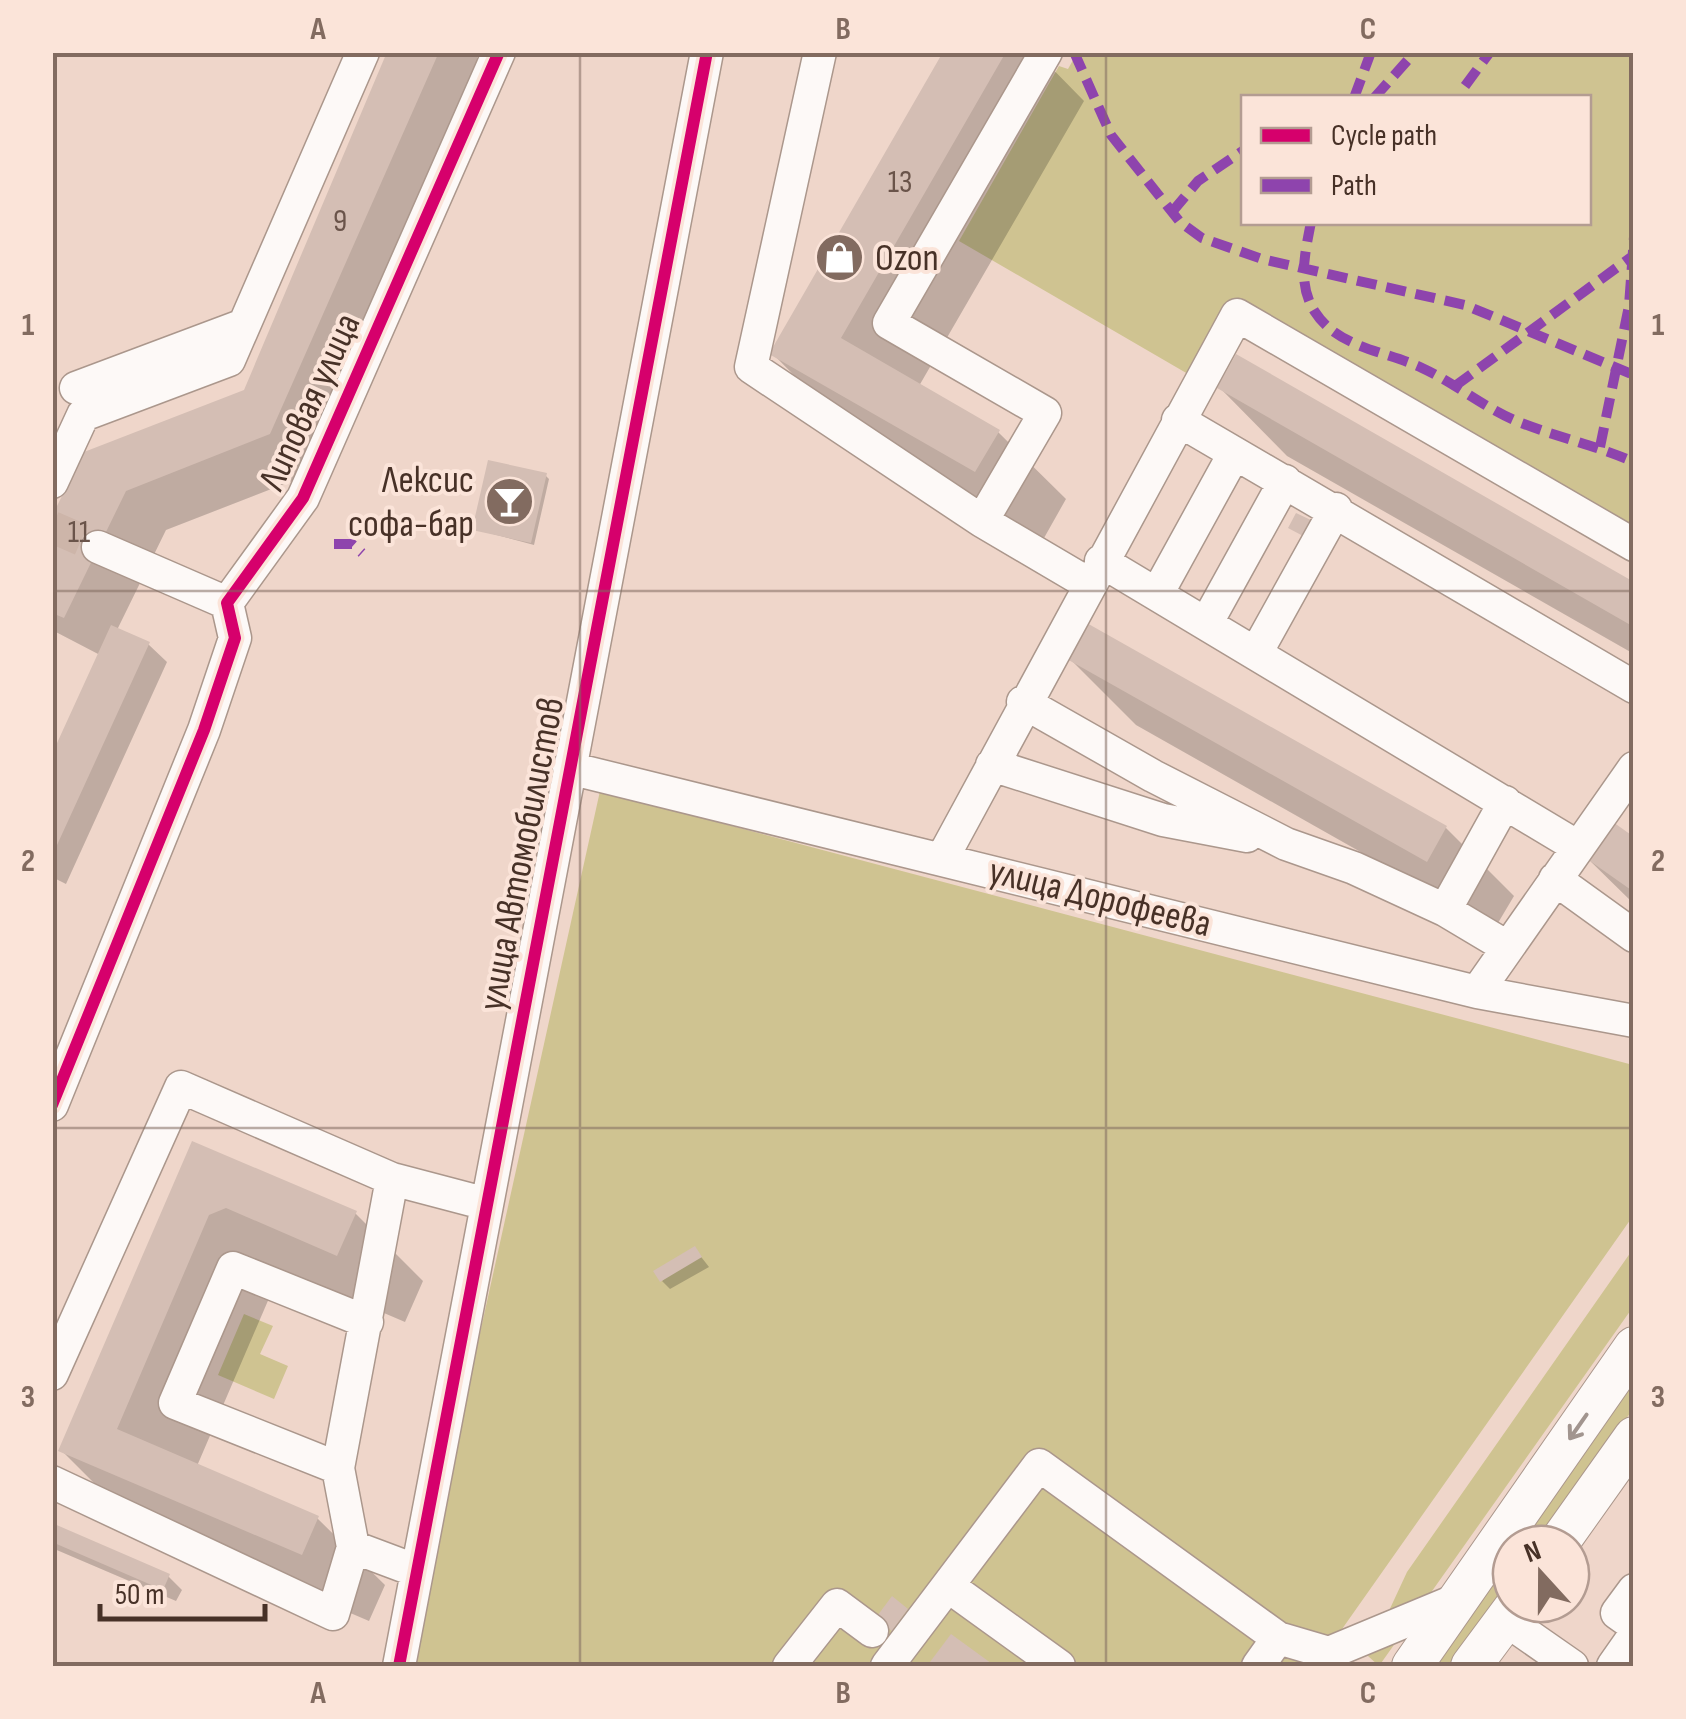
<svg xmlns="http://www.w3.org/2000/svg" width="1686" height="1719" font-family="'Sofia Sans Condensed',sans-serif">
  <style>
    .green { fill: #cfc391; fill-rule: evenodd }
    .shadow { fill: #0003 }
    .building { fill: #d4beb4 }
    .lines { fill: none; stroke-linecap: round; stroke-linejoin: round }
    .minor-tunnel { stroke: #cdb5a9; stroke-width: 32; stroke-dasharray: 32 16; stroke-linecap: butt }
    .minor-casing { stroke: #ab978c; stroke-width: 35 }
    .major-casing { stroke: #ab978c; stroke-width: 42 }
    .minor { stroke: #fdf9f7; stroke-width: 32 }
    .major { stroke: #fdf9f7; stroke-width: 40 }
    .quiet { stroke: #8e44ad; stroke-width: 10; stroke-dasharray: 20 10; stroke-linecap: butt }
    .cycleway-casing { stroke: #fbe4d9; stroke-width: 19 }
    .cycleway { stroke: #d6006c; stroke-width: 12 }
    .oneway { stroke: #a2958f }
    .grid { fill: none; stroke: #826b60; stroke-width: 2.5; stroke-opacity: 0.55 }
    .labels { text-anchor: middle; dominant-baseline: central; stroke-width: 8; stroke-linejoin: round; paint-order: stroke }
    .number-label { font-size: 32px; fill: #6a544a }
    .poi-label { font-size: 38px; fill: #473127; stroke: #fbe4d9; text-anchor: start }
    .street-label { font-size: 38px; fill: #473127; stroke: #fbe4d9 }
    .neatline { fill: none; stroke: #826b60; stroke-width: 4 }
    .grid-label { font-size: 32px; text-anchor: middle; font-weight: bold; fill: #826b60 }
  </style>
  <rect width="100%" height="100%" fill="#efd6ca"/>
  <path class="green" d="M1077,53H1633V529L1231,302L1188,374L959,241L1059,66L1068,69ZM1244,98H1588V222H1244Z
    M600,791L1633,1065V1216L1316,1666H411L457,1437Z
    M1633,1249V1307L1379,1666L1368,1656L1407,1572Z
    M244,1314L273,1326L260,1354L288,1366L274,1399L218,1375Z
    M1633,1383V1409L1538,1544H1520Z
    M1511,1557V1582L1451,1666H1433Z"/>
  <path class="shadow" d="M390,52H475L486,77L310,474L166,530L117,630L148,644L167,662L66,884L52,877V760L100,655L52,630V525L246,392Z
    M946,52H1036L1084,101L919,386L998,432L1066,499L1044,538L839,421L772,353Z
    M1220,388L1634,585V654L1287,456Z
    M546,476L549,479L534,545L474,529Z
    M1086,625L1446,828L1514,896L1495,928L1136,725L1068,657Z
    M1634,840V904L1583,854Z
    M193,1144L355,1213L423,1281L405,1322L295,1275L276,1282L197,1466L317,1518L385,1585L369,1621L129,1518L61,1450Z
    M695,1249L709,1267L670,1289L662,1281Z
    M52,1526L168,1576L182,1590L176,1601L52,1548Z"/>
  <path class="building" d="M387,52H439L270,434L126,491L64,618L52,613V516L84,452L244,390Z
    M943,52H1006L841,338L1000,430L975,472L769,354Z
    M1236,354L1634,582V627L1217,388Z
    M488,460L547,473L531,543L472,530Z
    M1296,513L1313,521L1305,537L1288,528Z
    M1085,622L1447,826L1427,862L1065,658Z
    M111,625L150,642L52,856V754Z
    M1606,817L1634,837V892L1580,854Z
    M192,1141L357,1211L337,1256L226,1208L209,1215L117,1429L319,1516L302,1555L58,1451Z
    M695,1246L702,1257L660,1282L653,1271Z
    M52,1523L170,1574L163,1590L52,1542Z
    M892,1596L908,1609L892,1631L875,1619Z
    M951,1634L995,1666H927Z"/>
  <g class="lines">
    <path class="minor-tunnel" d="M52,527L98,547"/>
    <defs>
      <path id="minor" d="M820,52L751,367L982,521
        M1046,52L889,323L1045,413L982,521L1089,584
        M76,388L244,325
        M1178,420L1634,687
        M52,482L83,415L229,360L363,52
        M98,547L227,603
        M1101,561L1578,847
        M1157,594L1234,454
        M1206,624L1285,481
        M1256,653L1336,509
        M1023,702L1153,776L1286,844L1354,868L1445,910L1507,947
        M992,765L1163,820L1247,836
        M569,768L1477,992L1634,1021
        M942,859L1237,315L1634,545
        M1555,879L1634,936
        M1445,910L1505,802
        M1477,992L1634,768
        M52,1105L204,730L235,638L227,603L303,498L499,52
        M52,1374L181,1087L392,1179L487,1204
        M338,1468L175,1403L233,1268L367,1322
        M52,1482L333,1614L353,1547L338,1468L392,1179
        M353,1547L417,1571
        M948,1586L1059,1666
        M1634,1590L1617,1613L1634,1625
        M1506,1620L1572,1666
        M399,1666L707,52
        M789,1666L837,1605L872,1631
        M887,1666L1039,1465L1278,1638L1329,1653L1459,1599
        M1258,1666L1278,1638
        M1613,1666L1634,1636"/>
      <path id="major" d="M1558,1544L1634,1437
        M1412,1666L1634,1347
        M1471,1666L1517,1604"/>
    </defs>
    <use href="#minor" class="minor-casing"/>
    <use href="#major" class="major-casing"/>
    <use href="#minor" class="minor"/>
    <use href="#major" class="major"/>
    <path class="quiet" d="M1074,52L1111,135L1180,222L1202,238L1262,259L1465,305L1634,375
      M1465,86L1490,52
      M1354,98L1371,52
      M1374,98L1415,52
      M1172,212L1198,181L1244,150
      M1311,222C1305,254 1297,284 1315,312C1338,348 1386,351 1422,368C1457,384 1488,411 1524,424C1561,438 1597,446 1634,462
      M1455,386L1634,255
      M1600,447L1629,306L1634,237
      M334,544H352L362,553"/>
    <defs>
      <path id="cycleway" d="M52,1105L204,730L235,638L227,603L303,498L499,52
        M399,1666L707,52"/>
    </defs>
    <use href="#cycleway" class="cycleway-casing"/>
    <use href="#cycleway" class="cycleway"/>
  </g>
  <defs><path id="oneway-shaft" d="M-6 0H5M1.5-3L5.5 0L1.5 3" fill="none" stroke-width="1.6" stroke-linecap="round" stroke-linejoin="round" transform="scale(2.5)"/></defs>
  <use class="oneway" href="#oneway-shaft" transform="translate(1578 1427) rotate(125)"/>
  <path class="grid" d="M580,52V1666M1106,52V1666M52,591H1634M52,1128H1634"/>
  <defs>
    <symbol id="shop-disc" viewBox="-11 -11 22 22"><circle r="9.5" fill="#826b60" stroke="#fbe4d9"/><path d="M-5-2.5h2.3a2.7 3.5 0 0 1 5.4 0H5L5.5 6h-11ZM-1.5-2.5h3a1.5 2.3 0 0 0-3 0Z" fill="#fff"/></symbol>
    <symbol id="bar-disc" viewBox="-11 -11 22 22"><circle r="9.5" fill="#826b60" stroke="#fbe4d9"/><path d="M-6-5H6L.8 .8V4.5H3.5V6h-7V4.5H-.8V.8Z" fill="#fff"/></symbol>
  </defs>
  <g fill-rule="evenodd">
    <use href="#shop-disc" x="812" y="230" width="55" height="55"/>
    <use href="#bar-disc" x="482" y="474" width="55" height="55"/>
  </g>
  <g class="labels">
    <g class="number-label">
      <text x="900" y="182">13</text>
      <text x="340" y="221">9</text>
      <text x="79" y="532">11</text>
    </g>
    <g class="poi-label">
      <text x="875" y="258">Ozon</text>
      <text x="474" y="480" text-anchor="end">Лексис<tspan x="474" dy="44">софа-бар</tspan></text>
    </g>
    <g class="street-label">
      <text transform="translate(310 402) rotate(-65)">Липовая улица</text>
      <text transform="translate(522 854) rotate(-79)">улица Автомобилистов</text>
      <text transform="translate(1100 898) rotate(14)">улица Дорофеева</text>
    </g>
  </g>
  <rect width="1686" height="1719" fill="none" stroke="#fbe4d9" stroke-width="110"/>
  <rect x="1241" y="95" width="350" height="130" fill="#fbe4d9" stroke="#b39c92" stroke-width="2.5"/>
  <rect x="1261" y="128" width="50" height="15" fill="#d6006c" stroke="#b39c92" stroke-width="2.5"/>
  <text x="1331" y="145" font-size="30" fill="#473127">Cycle path</text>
  <rect x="1261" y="178" width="50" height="15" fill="#8e44ad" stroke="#b39c92" stroke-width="2.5"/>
  <text x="1331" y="195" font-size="30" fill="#473127">Path</text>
  <g transform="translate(1541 1574) rotate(339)"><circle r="48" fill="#fbe4d9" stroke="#b39c92" stroke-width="2.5"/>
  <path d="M0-8L18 38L0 25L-18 38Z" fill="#826b60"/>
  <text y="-15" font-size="28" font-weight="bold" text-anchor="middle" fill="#473127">N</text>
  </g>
  <path d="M100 1604v15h165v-15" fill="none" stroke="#473127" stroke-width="5"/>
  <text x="115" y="1604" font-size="30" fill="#473127" stroke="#fbe4d9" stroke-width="8" paint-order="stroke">50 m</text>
  <rect x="55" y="55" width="1576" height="1609" class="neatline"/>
  <g class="grid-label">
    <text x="318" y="39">A</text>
    <text x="843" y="39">B</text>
    <text x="1368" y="39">C</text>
    <text x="28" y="335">1</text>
    <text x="1658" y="335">1</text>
    <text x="28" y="871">2</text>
    <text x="1658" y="871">2</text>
    <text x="28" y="1407">3</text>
    <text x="1658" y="1407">3</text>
    <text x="318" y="1703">A</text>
    <text x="843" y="1703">B</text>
    <text x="1368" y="1703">C</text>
  </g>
</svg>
